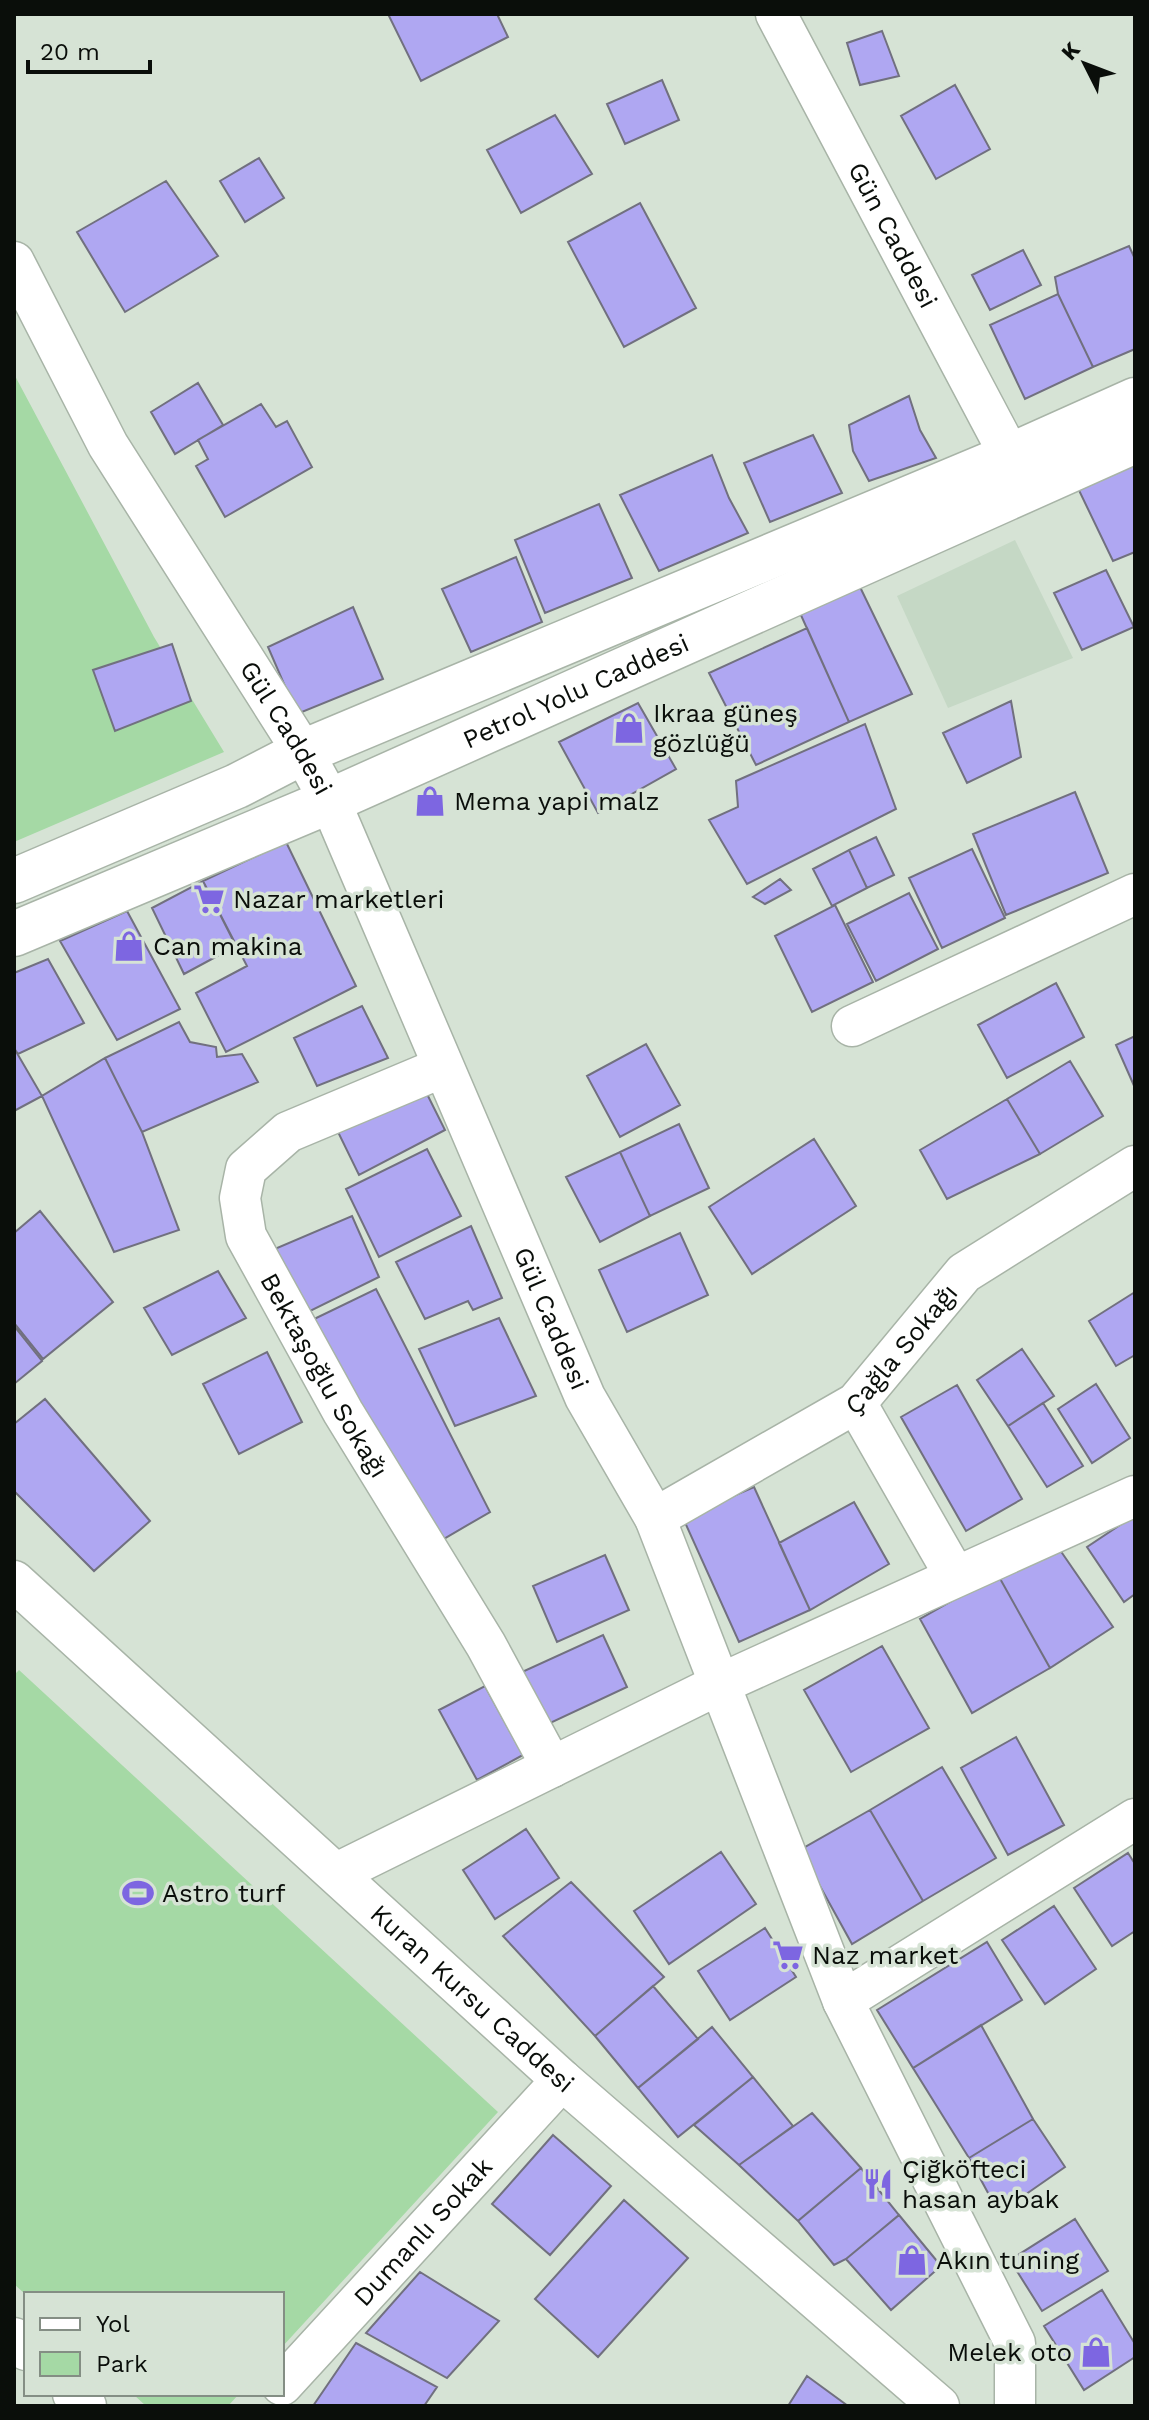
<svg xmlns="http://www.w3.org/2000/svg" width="1149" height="2420" font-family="'Work Sans',sans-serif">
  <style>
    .built { fill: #c5d8c5 }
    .green { fill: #a5d9a5 }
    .building { fill: #afa7f2; stroke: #71707f; stroke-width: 2 }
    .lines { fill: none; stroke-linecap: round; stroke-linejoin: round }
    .minor-casing { stroke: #a8b4a7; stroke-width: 43 }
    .major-casing { stroke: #a8b4a7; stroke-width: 47 }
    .minor { stroke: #fff; stroke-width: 40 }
    .major { stroke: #fff; stroke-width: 44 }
    .labels { text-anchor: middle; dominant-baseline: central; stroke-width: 7; stroke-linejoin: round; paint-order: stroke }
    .street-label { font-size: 26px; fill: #0a0e0a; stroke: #d6e3d5 }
    .poi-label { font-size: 26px; fill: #0a0e0a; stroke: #d6e3d5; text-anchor: start }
  </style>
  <rect width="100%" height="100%" fill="#d6e3d5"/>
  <path class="built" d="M1015,540L1073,658L948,708L897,596Z"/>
  <path class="green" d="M14,374L154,637L224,752L14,842Z
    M19,1670L498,2112L282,2347V2294L26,2295L14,2284V1675Z
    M133,2394H239L228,2406H146Z"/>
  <path class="building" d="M388,14H497L508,37L421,81Z
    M882,31L899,76L860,85L847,43Z
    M662,80L679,120L625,144L607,104Z
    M955,85L990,149L936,179L901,116Z
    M555,115L592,174L521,213L487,150Z
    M259,158L284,198L245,222L220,181Z
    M166,181L218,256L125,312L77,232Z
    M640,203L696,308L624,347L568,242Z
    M1129,246L1135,259V349L1093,367L1058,294L1055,277Z
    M1023,250L1041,285L990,310L972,275Z
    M1058,294L1093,367L1025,399L990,325Z
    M198,383L223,425L175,454L151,412Z
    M909,396L920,430L936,458L869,481L853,451L849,425Z
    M261,404L276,427L287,421L312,467L225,517L196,466L208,459L198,440Z
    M813,435L842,493L770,522L744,463Z
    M712,455L729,498L748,533L659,571L620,495Z
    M1135,457V552L1113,561L1075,482Z
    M599,504L632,578L545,613L515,540Z
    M516,557L542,622L471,652L442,589Z
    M1106,570L1134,627L1082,650L1054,593Z
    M860,587L912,694L849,722L800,613Z
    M353,607L383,679L297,714L268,647Z
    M807,628L849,722L756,765L709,673Z
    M172,644L191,701L115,731L93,670Z
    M1011,701L1021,757L967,783L943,733Z
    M638,703L676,769L598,813L559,742Z
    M865,724L896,809L747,884L709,820L738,807L736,781Z
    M1075,792L1108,873L1006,915L973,834Z
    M876,837L894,875L867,888L849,850Z
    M286,842L356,986L226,1052L196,993L247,966L203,881Z
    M972,849L1005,918L942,948L909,878Z
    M849,850L867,888L832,906L813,869Z
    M780,879L791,890L765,904L753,897Z
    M203,881L236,946L184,974L152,908Z
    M909,893L938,949L876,981L847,924Z
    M835,905L873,982L812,1012L775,936Z
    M127,911L180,1009L117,1040L60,941Z
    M48,959L84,1023L18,1054L14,1048V973Z
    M1056,983L1084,1037L1007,1078L978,1025Z
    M362,1006L388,1058L317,1086L294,1038Z
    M179,1022L190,1042L216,1047L217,1057L242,1054L258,1082L142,1132L105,1058Z
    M1135,1036V1088L1116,1045Z
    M646,1044L680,1105L620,1137L587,1076Z
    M14,1048L42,1096L14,1111Z
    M105,1058L142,1132L179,1230L114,1252L42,1096Z
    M1070,1061L1103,1116L1040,1154L1007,1099Z
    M424,1088L445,1130L359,1175L338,1132Z
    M1007,1099L1040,1154L947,1199L920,1150Z
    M679,1124L709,1188L650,1216L620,1152Z
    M814,1139L856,1206L752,1274L709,1207Z
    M427,1149L461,1216L379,1257L346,1189Z
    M620,1152L650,1216L600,1242L566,1177Z
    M40,1211L113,1302L43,1359L14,1323V1233Z
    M352,1216L379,1277L298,1317L270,1251Z
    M471,1226L502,1298L473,1310L468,1301L425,1319L396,1262Z
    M680,1233L708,1295L627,1332L599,1270Z
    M218,1271L246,1318L172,1355L144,1308Z
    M376,1289L490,1512L435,1544L310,1321Z
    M1135,1292V1355L1116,1366L1089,1321Z
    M499,1318L536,1396L455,1426L419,1349Z
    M14,1326L42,1361L14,1384Z
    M1022,1349L1054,1396L1008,1426L977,1380Z
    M267,1352L302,1422L239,1454L203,1384Z
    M1096,1384L1130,1438L1092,1463L1058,1409Z
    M957,1385L1022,1499L966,1531L901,1417Z
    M45,1399L150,1521L94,1571L14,1491V1424Z
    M1043,1403L1083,1466L1047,1487L1008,1426Z
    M754,1487L810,1610L739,1642L683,1518Z
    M854,1502L889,1564L810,1610L779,1543Z
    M1135,1515V1594L1124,1602L1087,1547Z
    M1060,1550L1113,1627L1050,1668L998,1575Z
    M605,1555L629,1610L557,1642L533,1586Z
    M998,1575L1050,1668L972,1713L920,1619Z
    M603,1635L627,1687L546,1725L522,1672Z
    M882,1646L929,1728L851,1772L804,1690Z
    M485,1686L523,1755L477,1780L439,1710Z
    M1016,1737L1064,1825L1008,1855L961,1768Z
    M942,1767L996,1858L923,1901L870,1810Z
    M870,1810L923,1901L852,1944L800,1850Z
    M526,1829L559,1878L495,1919L463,1870Z
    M721,1852L756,1904L669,1964L634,1911Z
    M1128,1853L1135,1864V1931L1112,1946L1074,1888Z
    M571,1882L664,1977L595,2036L503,1936Z
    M1054,1906L1096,1969L1045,2004L1002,1940Z
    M765,1928L796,1977L730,2020L698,1971Z
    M987,1942L1022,2000L913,2068L877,2010Z
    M653,1986L698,2039L638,2088L595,2036Z
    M981,2025L1033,2119L969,2158L913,2068Z
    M712,2027L753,2077L678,2137L638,2088Z
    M753,2077L793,2126L739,2165L694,2125Z
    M812,2113L861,2168L798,2221L739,2165Z
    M1033,2119L1065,2167L999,2213L969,2158Z
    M553,2135L611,2186L550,2255L492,2204Z
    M861,2168L899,2215L846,2259L834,2265L798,2221Z
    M624,2200L688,2258L598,2357L535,2299Z
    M899,2215L941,2266L891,2310L846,2259Z
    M1075,2219L1108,2271L1042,2311L1010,2260Z
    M420,2272L499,2321L447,2378L366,2333Z
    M1102,2290L1135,2344V2357L1084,2390L1044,2326Z
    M356,2343L437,2387L424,2406H313Z
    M807,2376L848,2406H788Z"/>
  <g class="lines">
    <defs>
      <g id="minor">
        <path id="s1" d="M776,14L1010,456"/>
        <path id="s2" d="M14,262L108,445L303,752L330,801L585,1397L655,1518L843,2001L1015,2343V2406"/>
        <path d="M852,1026L1135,894"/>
        <path id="s3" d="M443,1067L288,1132L246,1169L240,1198L246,1236L343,1412L486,1645L552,1767"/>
        <path d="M856,1403L955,1576"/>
        <path id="s4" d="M655,1518L856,1403L964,1273L1135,1166"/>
        <path id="s5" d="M14,1581L562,2080L939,2406"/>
        <path d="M337,1873L720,1684L1135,1496"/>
        <path d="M843,2001L1135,1819"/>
        <path d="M14,2338L26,2350"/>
        <path id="s6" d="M282,2385L562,2080"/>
        <path d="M73,2394L86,2406"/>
      </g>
      <g id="major">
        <path d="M14,881L237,786L303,752L1010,456L1135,400"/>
        <path id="s7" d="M14,934L330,801L1135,441"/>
      </g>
    </defs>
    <use href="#minor" class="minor-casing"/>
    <use href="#major" class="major-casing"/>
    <use href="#minor" class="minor"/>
    <use href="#major" class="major"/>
  </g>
  <defs>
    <symbol id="shop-bare" viewBox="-9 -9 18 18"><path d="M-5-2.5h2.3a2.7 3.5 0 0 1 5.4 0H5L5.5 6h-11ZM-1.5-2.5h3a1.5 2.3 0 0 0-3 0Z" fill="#7d66e1" stroke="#d6e3d5" stroke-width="2.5" paint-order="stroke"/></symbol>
    <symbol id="supermarket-bare" viewBox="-9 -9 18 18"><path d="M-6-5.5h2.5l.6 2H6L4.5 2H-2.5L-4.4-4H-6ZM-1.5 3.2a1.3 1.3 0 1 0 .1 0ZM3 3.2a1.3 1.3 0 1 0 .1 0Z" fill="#7d66e1" stroke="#d6e3d5" stroke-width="2.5" paint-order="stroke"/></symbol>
    <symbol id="stadium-bare" viewBox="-9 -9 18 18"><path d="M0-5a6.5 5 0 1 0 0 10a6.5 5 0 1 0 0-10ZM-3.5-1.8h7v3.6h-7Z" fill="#7d66e1" stroke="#d6e3d5" stroke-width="2.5" paint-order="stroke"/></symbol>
    <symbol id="restaurant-bare" viewBox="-9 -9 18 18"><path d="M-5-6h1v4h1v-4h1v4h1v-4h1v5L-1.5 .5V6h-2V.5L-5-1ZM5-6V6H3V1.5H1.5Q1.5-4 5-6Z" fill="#7d66e1" stroke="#d6e3d5" stroke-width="2.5" paint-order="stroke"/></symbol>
  </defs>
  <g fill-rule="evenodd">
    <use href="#shop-bare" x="607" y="706" width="44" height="44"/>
    <use href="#shop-bare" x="408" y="779" width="44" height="44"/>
    <use href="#supermarket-bare" x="187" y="877" width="44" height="44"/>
    <use href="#shop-bare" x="107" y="924" width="44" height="44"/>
    <use href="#stadium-bare" x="116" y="1871" width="44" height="44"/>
    <use href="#supermarket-bare" x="766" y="1933" width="44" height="44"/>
    <use href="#restaurant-bare" x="856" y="2162" width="44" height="44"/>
    <use href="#shop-bare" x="890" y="2238" width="44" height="44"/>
    <use href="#shop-bare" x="1074" y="2330" width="44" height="44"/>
  </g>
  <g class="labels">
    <g class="street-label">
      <text stroke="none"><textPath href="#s1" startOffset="250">Gün Caddesi</textPath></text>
      <text stroke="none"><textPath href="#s7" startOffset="612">Petrol Yolu Caddesi</textPath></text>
      <text stroke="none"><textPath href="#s2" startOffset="540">Gül Caddesi</textPath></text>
      <text stroke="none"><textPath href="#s2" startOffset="1188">Gül Caddesi</textPath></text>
      <text stroke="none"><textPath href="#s4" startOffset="302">Çağla Sokağı</textPath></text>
      <text stroke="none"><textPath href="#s3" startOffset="452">Bektaşoğlu Sokağı</textPath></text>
      <text stroke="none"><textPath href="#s5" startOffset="620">Kuran Kursu Caddesi</textPath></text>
      <text stroke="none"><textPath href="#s6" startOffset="208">Dumanlı Sokak</textPath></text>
    </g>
    <g class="poi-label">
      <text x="653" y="713">Ikraa güneş<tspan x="653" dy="30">gözlüğü</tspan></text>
      <text x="454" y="801">Mema yapi malz</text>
      <text x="233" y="899">Nazar marketleri</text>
      <text x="153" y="946">Can makina</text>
      <text x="162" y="1893">Astro turf</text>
      <text x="812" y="1955">Naz market</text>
      <text x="902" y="2169">Çiğköfteci<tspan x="902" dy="30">hasan aybak</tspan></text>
      <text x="936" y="2260">Akın tuning</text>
      <text x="1072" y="2352" text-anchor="end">Melek oto</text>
    </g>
  </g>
  <rect width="1149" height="2420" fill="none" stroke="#0a0e0a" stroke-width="32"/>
  <rect x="24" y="2292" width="260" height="104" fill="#d6e3d5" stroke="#848e84" stroke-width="2"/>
  <rect x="40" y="2318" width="40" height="12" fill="#ffffff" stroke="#848e84" stroke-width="2"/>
  <text x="96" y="2332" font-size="24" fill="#0a0e0a">Yol</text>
  <rect x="40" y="2352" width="40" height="24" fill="#a5d9a5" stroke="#848e84" stroke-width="2"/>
  <text x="96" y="2372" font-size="24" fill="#0a0e0a">Park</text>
  <g transform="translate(1085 64) rotate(312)" stroke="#d6e3d5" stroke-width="6" paint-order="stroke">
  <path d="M0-6L14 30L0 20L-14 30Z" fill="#0a0e0a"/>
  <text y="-12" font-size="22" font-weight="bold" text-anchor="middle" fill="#0a0e0a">K</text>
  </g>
  <path d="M28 60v12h122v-12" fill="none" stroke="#0a0e0a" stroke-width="4"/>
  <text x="40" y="60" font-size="24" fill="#0a0e0a" stroke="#d6e3d5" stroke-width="6" paint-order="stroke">20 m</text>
</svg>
